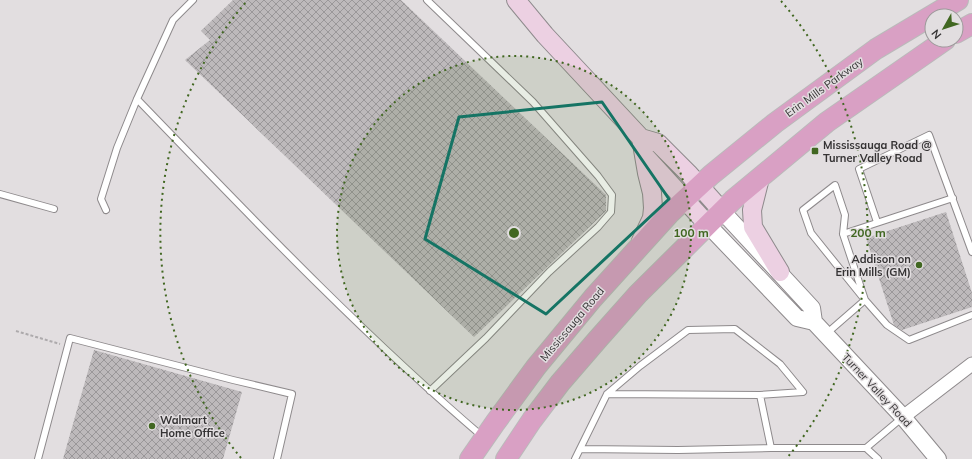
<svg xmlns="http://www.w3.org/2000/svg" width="972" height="459" font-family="Mulish,sans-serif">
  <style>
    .building { fill: url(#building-cross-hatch) }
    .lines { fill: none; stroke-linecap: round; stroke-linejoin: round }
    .service-casing { stroke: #8e8a8c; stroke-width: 8 }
    .minor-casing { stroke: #8e8a8c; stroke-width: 15 }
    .tertiary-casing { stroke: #8e8a8c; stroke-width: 18 }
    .secondary-casing { stroke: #8e8a8c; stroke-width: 20 }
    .primary-casing { stroke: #bababa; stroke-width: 22 }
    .path { stroke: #adaaac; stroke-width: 2; stroke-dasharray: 3 2; stroke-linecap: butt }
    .service { stroke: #fff; stroke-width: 6 }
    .minor { stroke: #fff; stroke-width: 13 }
    .tertiary { stroke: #fff; stroke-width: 16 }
    .secondary { stroke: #ecd0e2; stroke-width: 18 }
    .primary { stroke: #d9a0c4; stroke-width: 20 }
    .marked { fill: none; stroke: #0f766e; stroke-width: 3; stroke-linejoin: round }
    .ring { fill: none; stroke: #416721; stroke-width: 2; stroke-dasharray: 2 4 }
    .poi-dot { fill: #416721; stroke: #e2dee0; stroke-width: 1.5 }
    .labels { text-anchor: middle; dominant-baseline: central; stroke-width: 3; stroke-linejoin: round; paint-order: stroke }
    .street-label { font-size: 11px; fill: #353334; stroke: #e2dee0 }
    .poi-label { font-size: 11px; font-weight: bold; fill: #353334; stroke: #e2dee0; text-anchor: start }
    .centre { fill: #416721; stroke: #e2dee0; stroke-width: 2 }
    .ring-label { font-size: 12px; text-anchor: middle; font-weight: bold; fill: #416721; stroke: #e2dee0; stroke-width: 3; stroke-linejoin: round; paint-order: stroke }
  </style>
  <defs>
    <pattern id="building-cross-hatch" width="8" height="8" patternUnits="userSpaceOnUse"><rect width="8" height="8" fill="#bdb9bb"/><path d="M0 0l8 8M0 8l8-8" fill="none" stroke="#9a9799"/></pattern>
  </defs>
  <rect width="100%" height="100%" fill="#e2dee0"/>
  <path class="building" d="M233,0H401L606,195V211L474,337L185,60L210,40L201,31Z
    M946,212L972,293V307L902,330L894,325L866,238Z
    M94,350L242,392L223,459H63Z"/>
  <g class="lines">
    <defs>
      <path id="service" d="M427,0L533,102L598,176L612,195L611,212L598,227L549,272L486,338L430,391
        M137,99C249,215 360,332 483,437
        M0,194L54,209
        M106,210L101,199L117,148L137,99L173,20L193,0
        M877,222L859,169L929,135L972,252
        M843,234L845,215L835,185L803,210L811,233L865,300L887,325L909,340L972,315
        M826,334L865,300L843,234L953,198
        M760,395L771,448H866L878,459
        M866,448L903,417
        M580,449L678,450L771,448
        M38,459L70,338L233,380L292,394L277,459
        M575,459L607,394L640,366L688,330L735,329L780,364L803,392L760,395L607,394"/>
      <path id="minor" d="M903,417L972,364"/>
      <path id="tertiary" d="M722,211L812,308L814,322L903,417L938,459
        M708,225L797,318L814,322"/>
      <path id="secondary" d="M516,0L545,35L641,138L658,143L688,173L722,211
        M644,155L708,225
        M760,178L752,210L753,227L780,272
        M641,241L652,218L653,208L652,193L647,173L641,138"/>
      <path id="primary" d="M956,33L972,24
        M470,459L495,423L536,367L593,298L669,214L711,175L775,123L876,49L958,0
        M506,459L532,420L560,383L598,339L638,294L733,200L827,122L945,40"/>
    </defs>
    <use href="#service" class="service-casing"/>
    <use href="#minor" class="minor-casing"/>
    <use href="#tertiary" class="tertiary-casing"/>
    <use href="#secondary" class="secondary-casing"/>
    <use href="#primary" class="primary-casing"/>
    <path class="path" d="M16,331L60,344"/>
    <use href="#service" class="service"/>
    <use href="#minor" class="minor"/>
    <use href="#tertiary" class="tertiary"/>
    <use href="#secondary" class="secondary"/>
    <use href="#primary" class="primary"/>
  </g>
  <path class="marked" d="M602,102L669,199L546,314L425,239L459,117Z"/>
  <circle cx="514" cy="233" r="177" fill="#416721" fill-opacity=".12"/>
  <g class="ring">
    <circle cx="514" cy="233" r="177"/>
    <path d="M241 458A354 354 0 0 1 247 1M781 1A354 354 0 0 1 787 458"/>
  </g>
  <g class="poi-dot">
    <rect x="811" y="147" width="8" height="8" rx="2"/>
    <circle cx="919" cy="265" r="4"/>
    <circle cx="152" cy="426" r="4"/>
  </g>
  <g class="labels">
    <g class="street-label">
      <text transform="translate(824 87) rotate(-36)">Erin Mills Parkway</text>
      <text transform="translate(572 324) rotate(-50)">Mississauga Road</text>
      <text transform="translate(877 390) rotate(47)">Turner Valley Road</text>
    </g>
    <g class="poi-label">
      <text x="823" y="145">Mississauga Road @<tspan x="823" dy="13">Turner Valley Road</tspan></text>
      <text x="911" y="259" text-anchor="end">Addison on<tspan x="911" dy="13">Erin Mills (GM)</tspan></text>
      <text x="160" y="420">Walmart<tspan x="160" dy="13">Home Office</tspan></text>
    </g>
  </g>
  <circle cx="514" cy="233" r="6" class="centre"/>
  <g class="ring-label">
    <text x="691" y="237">100 m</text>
    <text x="868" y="237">200 m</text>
  </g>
  <g transform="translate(944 28) rotate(231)"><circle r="19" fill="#e2dee0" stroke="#9d9a9b"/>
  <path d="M0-3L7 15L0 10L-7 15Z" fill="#416721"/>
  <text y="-6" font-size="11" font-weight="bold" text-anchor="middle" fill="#353334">N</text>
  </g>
</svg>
